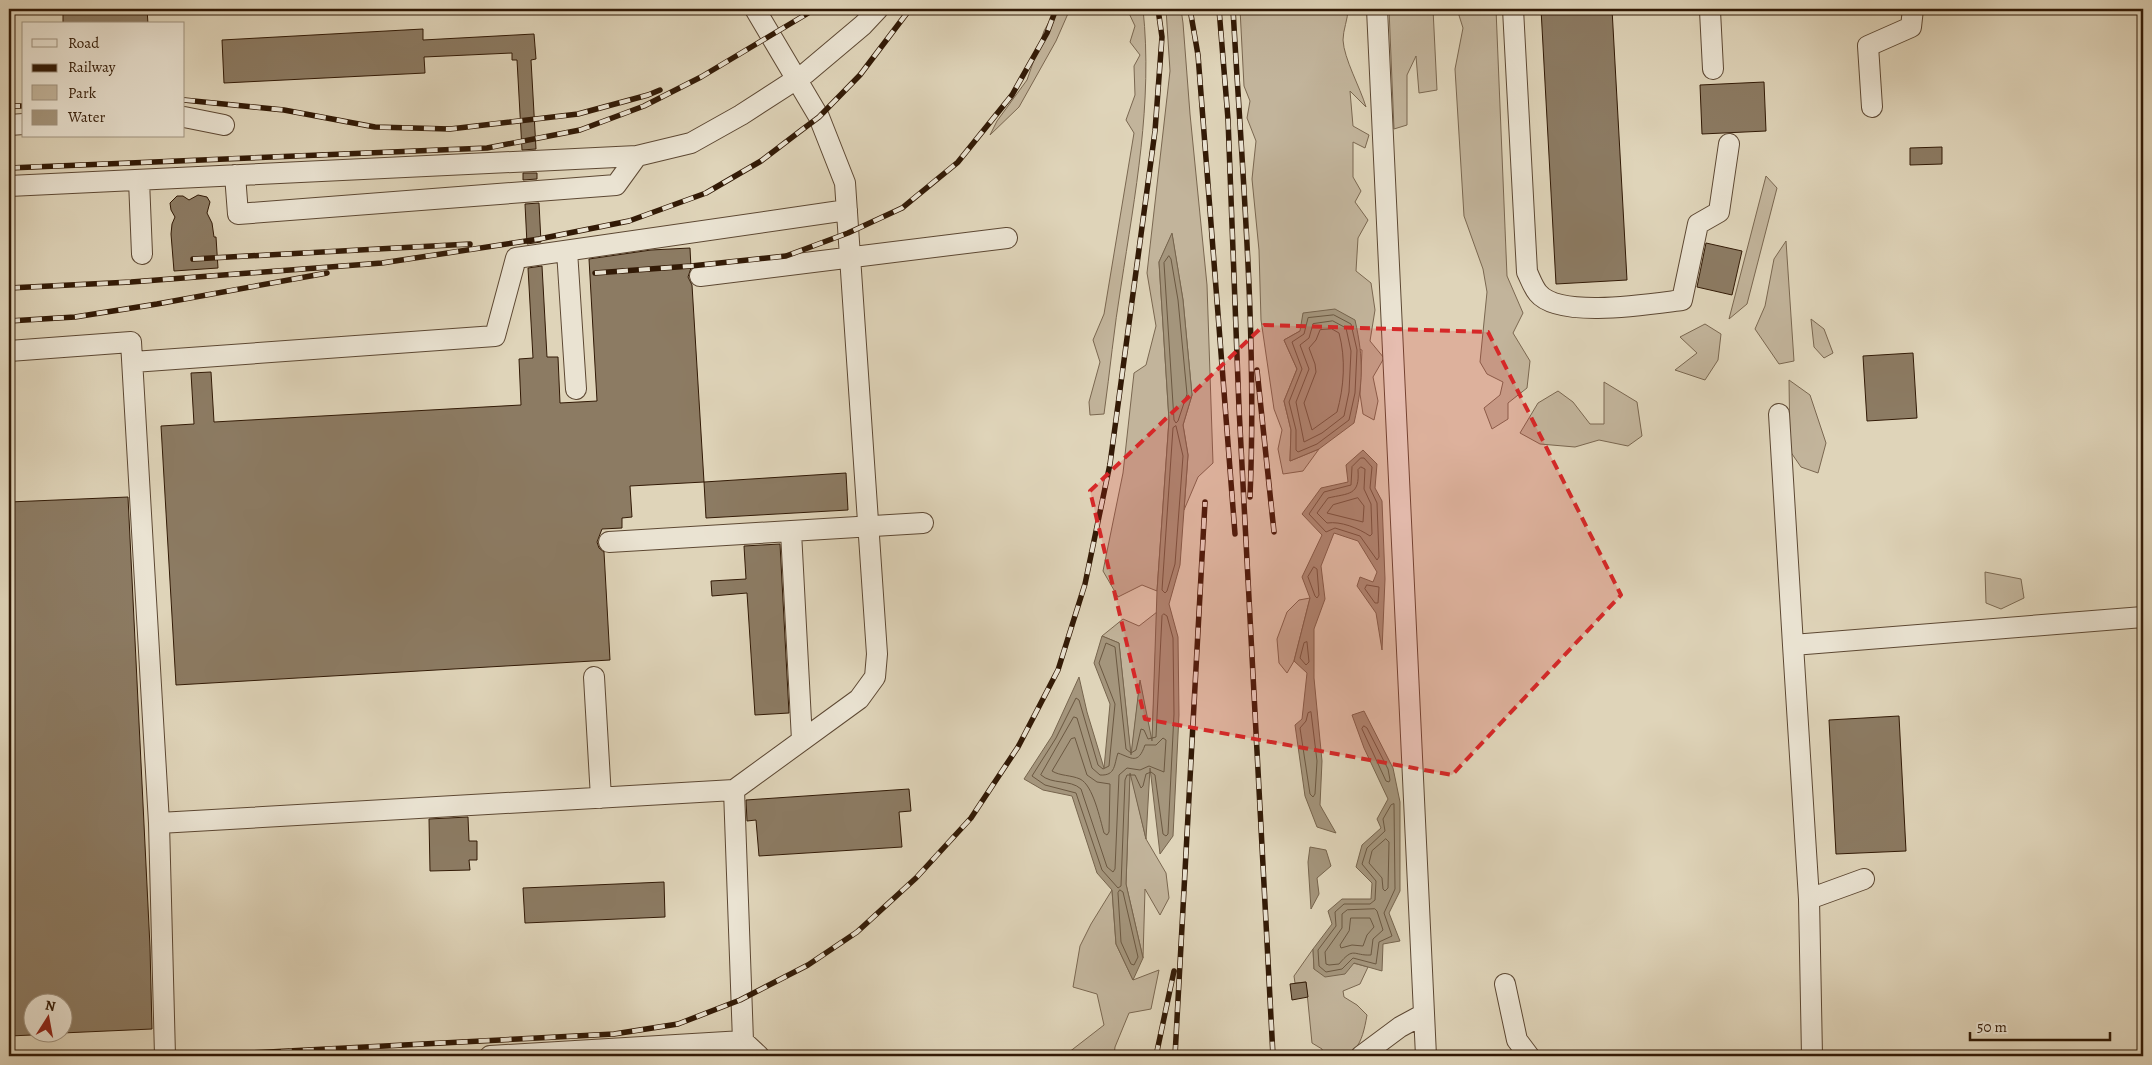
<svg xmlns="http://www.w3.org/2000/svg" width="2152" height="1065" font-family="Alegreya,serif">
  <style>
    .green { fill: #c2b49b; stroke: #7a6750 }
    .water { fill: #a4957c; stroke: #76644d }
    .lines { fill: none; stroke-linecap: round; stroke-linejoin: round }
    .shore { stroke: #6b5841; stroke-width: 1 }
    .building { fill: #8c7b63; stroke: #321a06 }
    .minor-casing { stroke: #5d4833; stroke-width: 22 }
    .minor { stroke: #eae3d2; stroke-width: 20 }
    .rail-casing { stroke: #321a06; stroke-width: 5.5 }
    .rail { stroke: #eae3d2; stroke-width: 4; stroke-dasharray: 11; stroke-linecap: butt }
    .marked { fill: #d62828; fill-opacity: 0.2; stroke: #d62828; stroke-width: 4; stroke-dasharray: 10 6; stroke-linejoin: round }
  </style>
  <rect width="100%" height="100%" fill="#dfd4b9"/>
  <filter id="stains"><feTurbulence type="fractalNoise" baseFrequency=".004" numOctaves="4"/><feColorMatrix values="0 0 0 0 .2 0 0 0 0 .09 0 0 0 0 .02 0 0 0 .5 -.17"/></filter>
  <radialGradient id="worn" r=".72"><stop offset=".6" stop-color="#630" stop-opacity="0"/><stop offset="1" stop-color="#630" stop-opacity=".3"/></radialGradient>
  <path class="green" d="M1056,9H1070L1056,41L1019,107L990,135L997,121L1027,80L1044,31Z
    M1127,9H1143C1153,102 1135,194 1121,286C1114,328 1110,371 1104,414L1090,415L1089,402L1100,362L1093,340L1104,314L1134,133L1126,120L1135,95L1134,66L1140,55L1130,42L1135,26Z
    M1166,9H1181L1183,23L1190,114L1207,285L1213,463L1198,477L1184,510L1188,455L1183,425L1192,395L1183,300L1172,234L1159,262L1169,420L1157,591L1142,585L1118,597L1103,571L1123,473L1134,373L1146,365L1156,326L1147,273L1170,71Z
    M1240,9H1348C1348,19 1343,30 1343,40C1344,59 1360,87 1366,107L1350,91L1353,126L1369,135L1365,148L1353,142V177L1361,191L1355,202L1368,220L1358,238L1356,271L1371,283L1375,310L1370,341L1384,358L1373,377L1378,401L1374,420L1363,414L1360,394L1362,350L1300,331L1284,340L1297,369L1284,401L1291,430L1290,461L1319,449L1303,471L1283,474L1278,449L1282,430L1274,409L1261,320L1259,250L1252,179L1256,141L1247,118L1250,101L1244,86Z
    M1389,9H1433L1437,90L1419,93L1416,56L1407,75V125L1394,129Z
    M1457,9H1496L1507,276L1523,313L1513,333L1530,361L1527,388L1508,403V419L1492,429L1484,408L1500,395L1503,382L1487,374L1480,362L1487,292L1483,269L1464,216L1455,69L1463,28Z
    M1766,176L1777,188L1747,304L1729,319Z
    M1786,241L1794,361L1779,364L1755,329L1765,306L1774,259Z
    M1811,319L1824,329L1833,353L1824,358L1814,347Z
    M1705,324L1721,334L1718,360L1705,380L1675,370L1697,353L1680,337Z
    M1789,380L1810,395L1826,443L1818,473L1801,467L1790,451Z
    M1604,382L1637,402L1642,436L1628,446L1599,440L1575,447L1540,444L1520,433L1538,403L1558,391L1573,402L1590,424H1604Z
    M1985,572L2021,579L2024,598L2001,609L1986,603Z
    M1310,598L1294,661L1287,673L1279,663L1277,639L1287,612L1299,600Z
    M1157,612L1152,744L1140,682L1131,758L1119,643L1102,636L1123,619L1139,626Z
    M1130,770L1146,839L1166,873L1169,898L1160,915L1145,889L1143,958L1126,884Z
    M1112,890L1116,944L1133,980L1159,970L1151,1009L1129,1013L1115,1047L1114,1056H1064L1104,1025L1097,994L1073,987L1080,946L1091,924Z
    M1313,949L1314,969L1353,963L1368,967L1360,984L1343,991L1344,997L1357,1005L1367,1015C1362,1044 1356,1061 1323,1056L1322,1049L1312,1043L1306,982L1295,983L1294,976Z"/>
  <path class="water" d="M1172,233L1183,300L1192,395L1183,425L1188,455L1180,565L1169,604L1178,637L1179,715L1173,836L1160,854L1150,768L1146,839L1130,773L1126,884L1143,958L1133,980L1116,944L1112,890L1097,873L1072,796L1043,790L1024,779L1052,736L1079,677L1087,712L1104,768L1110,704L1094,663L1102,636L1119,643L1131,755L1140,680L1152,741L1157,591L1169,420L1159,262Z
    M1335,309L1355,320C1364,360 1363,384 1354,423L1319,449L1290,461L1291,430L1284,401L1297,369L1284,340L1300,331L1303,313Z
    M1363,450L1377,464L1375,488L1382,501L1385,579L1382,650L1376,613L1357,586L1360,577L1373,582L1377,572L1358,541L1334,533L1321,566L1325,599L1314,629V678L1322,761L1320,805L1336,833L1317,827L1305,796L1295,725L1302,719L1307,673L1294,661L1310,598L1302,577L1322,535L1302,514L1321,488L1348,482L1346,465Z
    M1364,711L1393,768L1400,802V891L1389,913L1400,941L1383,944L1382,971L1354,963L1345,974L1325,977L1314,969L1313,949L1332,924L1328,911L1342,899H1371L1372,883L1356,867L1362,845L1381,828L1377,819L1388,799L1364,748L1352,715Z
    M1310,847L1326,850L1331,866L1317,878L1319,894L1311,909L1308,862Z"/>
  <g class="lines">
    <path class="shore" d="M1169,256L1171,259L1178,300L1187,394L1178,421L1176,423L1174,420L1164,263Z
      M1334,315L1351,324L1357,350L1355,393L1349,420L1317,444L1298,452L1296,450V430L1289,402L1302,369L1292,342L1304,334L1308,318Z
      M1333,321L1346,328L1351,351L1349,392L1344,416L1322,433L1304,442L1296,402L1309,369L1300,345L1309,338L1313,324Z
      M1332,329L1339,333C1346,359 1344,387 1337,412L1312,430L1304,403L1316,372L1315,364L1309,348L1316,340L1320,330Z
      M1176,426L1183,456L1175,564L1167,591L1165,593L1162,590L1173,428Z
      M1361,458H1364L1372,467L1370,488L1377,503L1379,557L1377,560L1360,536L1335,528L1326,532L1309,514L1324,492L1351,485L1352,467Z
      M1361,467L1365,469L1364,489L1371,504L1372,534L1370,536C1358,528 1341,521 1327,523L1317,513L1328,498C1349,493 1360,496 1358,470Z
      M1358,498L1364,506L1363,522L1327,513L1333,505Z
      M1314,567L1317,569L1319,595L1317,598L1315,596L1308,577Z
      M1367,585L1379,587L1378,603H1375L1365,589Z
      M1164,614L1167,616L1173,638L1174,714L1168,834L1166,836L1163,834L1155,775L1151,772L1146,774L1143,786L1141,788L1135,775H1127L1125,780L1121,886L1118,888L1102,870L1076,793L1045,785L1032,776L1056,738L1076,698L1079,700L1098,765L1103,769L1109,766L1115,704L1099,663L1106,643L1115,647L1126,749L1131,753L1136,750L1141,729L1144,730L1148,739L1156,737L1162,616Z
      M1307,642L1309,662L1306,665L1300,658L1304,643Z
      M1311,712L1317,761L1315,794L1313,797L1310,794L1300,728L1306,721L1308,713Z
      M1074,717L1077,718L1092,768L1100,775C1116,776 1114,764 1118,753C1132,758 1138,765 1145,745H1156L1163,738L1166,740L1164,772L1149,766L1140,770L1127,768L1119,775L1115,869L1113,872L1107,867L1081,789C1070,779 1052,785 1041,775Z
      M1364,726L1367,728L1388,769L1390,780L1389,782L1386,781L1362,729Z
      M1075,738L1087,775L1097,782L1110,784L1109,832L1107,835L1104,833C1100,819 1093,785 1080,779C1071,775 1060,776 1052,771L1071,739Z
      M1394,804L1395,889L1384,913L1392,936L1379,942L1376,964L1353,958L1342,969L1326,972L1319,966L1318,950L1336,926L1335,912L1344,904H1370L1375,900L1376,881L1362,864L1367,848L1385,831L1383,819L1391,805Z
      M1386,839L1389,842L1388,888L1385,891L1383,889L1382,878L1369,863L1372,851Z
      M1120,890L1123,892L1138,957L1134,965L1131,964L1121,942L1118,893Z
      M1375,909L1377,911L1383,930L1373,939L1371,955C1353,956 1354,946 1339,964L1329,965L1326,964L1325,952L1342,928V914L1347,910Z
      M1351,918H1370L1374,927L1367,935L1363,946L1352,945L1341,948L1340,945L1349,931Z"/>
  </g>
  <path class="building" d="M63,9H147L148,24H63Z
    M1541,9H1612L1627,280L1556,284Z
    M423,29V40L534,34L536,59L531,60L536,149L522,150L517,60H512V53L424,57L425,73L224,83L222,40Z
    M1764,82L1766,131L1702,134L1700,85Z
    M1942,147V164L1910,165V148Z
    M523,173H537V179L523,180Z
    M198,195L207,197L210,202L207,213L212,223L214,237H216L218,268L174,271L171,234L172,224L175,217L171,210L170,203L177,196H183L189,200Z
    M539,203L541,242L527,244L525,204Z
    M1706,243L1742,251L1732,295L1697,287Z
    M690,248L691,268L688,277L692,285L704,482L630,486L632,517L622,518V528L602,529L597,542L599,548L604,552L610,660L176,685L161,426L194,424L191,373L211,372L214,422L521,405L519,359L533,358L528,268L542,266L547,357H558L560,403L597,401L589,259L651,250Z
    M1913,353L1917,418L1867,421L1863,356Z
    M846,473L848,510L706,518L704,482Z
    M128,497L150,947L152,1029L62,1033V1002H32V1035L9,1036V502Z
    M780,544L789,713L755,715L747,593L712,596L711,581L746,579L744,546Z
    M1899,716L1906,851L1836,854L1829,720Z
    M909,789L911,811L899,812L902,847L759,856L756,820L747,821L746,800Z
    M468,817L469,841H477V860H469L470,870L430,871L429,819Z
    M664,882L665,917L525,923L523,888Z
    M1306,982L1308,997L1292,1000L1290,984Z"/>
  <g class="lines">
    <defs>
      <path id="minor" d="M1377,9L1426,1056
        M1513,9L1527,272C1530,278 1533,287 1538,293C1559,319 1650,304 1682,300L1698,224L1719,212L1729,144
        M1711,9L1710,11L1713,69
        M1872,107L1868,46L1911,27L1913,9
        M184,117L224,125
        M9,125L24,124
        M235,175L238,214L616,185L637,156
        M139,180L142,254
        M9,186L637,156L691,143L741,115L806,73L863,25L878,9
        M567,251L576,389
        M700,276L1007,238
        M9,351L131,342L159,823L165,1056
        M133,362L495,336L516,258L847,210
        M1779,414L1793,645
        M791,532L802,740
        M609,542L923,523
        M594,677L601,798
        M159,823L734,790L859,699L875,677L877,654L845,183L819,117L755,9
        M1809,899L1864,879
        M1505,984L1517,1040L1529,1056
        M743,1041L759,1056
        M490,1056L743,1041L734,790
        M1361,1056L1400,1027L1424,1014
        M1812,1056L1809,899L1793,645L2143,617"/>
    </defs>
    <use href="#minor" class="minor-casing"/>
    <use href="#minor" class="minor"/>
    <defs>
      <path id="rail" d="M1190,9L1198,55L1235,534
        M1219,9L1228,119L1239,408L1273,1056
        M1233,9C1242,171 1257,334 1250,497
        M184,100L284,110L375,127L450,129L578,114L648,95L660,90
        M9,106H24
        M9,168L487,148L580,130L644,106L701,77L815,9
        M193,259L470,244
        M595,273L691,266L786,256L848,233L902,208L958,162L1012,95L1047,33L1056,9
        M9,288L131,282L382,263L539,239L629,221L706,193L761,161L799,132L819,117L860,75L910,9
        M9,321L75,317L157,304L327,273
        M1257,370L1274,532
        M193,1056L614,1034L678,1024L740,1000L808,965L857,932L916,878L971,818L1018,747L1058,670L1085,584L1110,464L1155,131L1162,37L1158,9
        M1156,1056L1174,971
        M1175,1056L1205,502"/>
    </defs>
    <use href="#rail" class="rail-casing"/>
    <use href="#rail" class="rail"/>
  </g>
  <path class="marked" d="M1264,325L1488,332L1621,595L1452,775L1145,719L1090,491Z"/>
  <rect width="2152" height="1065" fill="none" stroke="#dfd4b9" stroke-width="30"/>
  <rect x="10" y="10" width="2132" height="1045" fill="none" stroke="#321a06" stroke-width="2.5"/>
  <rect x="15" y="15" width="2122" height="1035" fill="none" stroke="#321a06"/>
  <rect x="22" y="22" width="162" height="115" fill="#eae3d2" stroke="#a09380"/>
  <rect x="32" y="39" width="25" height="8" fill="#eae3d2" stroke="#a09380"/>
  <text x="68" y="48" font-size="15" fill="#321a06">Road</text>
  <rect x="32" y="64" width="25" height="8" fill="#321a06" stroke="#a09380"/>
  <text x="68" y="72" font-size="15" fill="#321a06">Railway</text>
  <rect x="32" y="85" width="25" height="15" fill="#c2b49b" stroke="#a09380"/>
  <text x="68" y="98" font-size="15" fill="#321a06">Park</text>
  <rect x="32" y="110" width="25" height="15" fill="#a4957c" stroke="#a09380"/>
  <text x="68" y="122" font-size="15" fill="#321a06">Water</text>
  <g transform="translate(48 1018) rotate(11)"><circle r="24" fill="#eae3d2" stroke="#a09380"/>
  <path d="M0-4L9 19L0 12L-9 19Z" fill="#8f2418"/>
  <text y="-8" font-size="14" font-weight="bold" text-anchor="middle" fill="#321a06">N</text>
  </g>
  <path d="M1970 1032v8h140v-8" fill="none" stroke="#321a06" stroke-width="2.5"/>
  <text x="1977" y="1032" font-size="15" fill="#321a06" stroke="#eae3d2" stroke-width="4" paint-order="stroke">50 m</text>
  <rect width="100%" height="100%" filter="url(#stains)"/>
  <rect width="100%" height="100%" fill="url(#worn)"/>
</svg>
